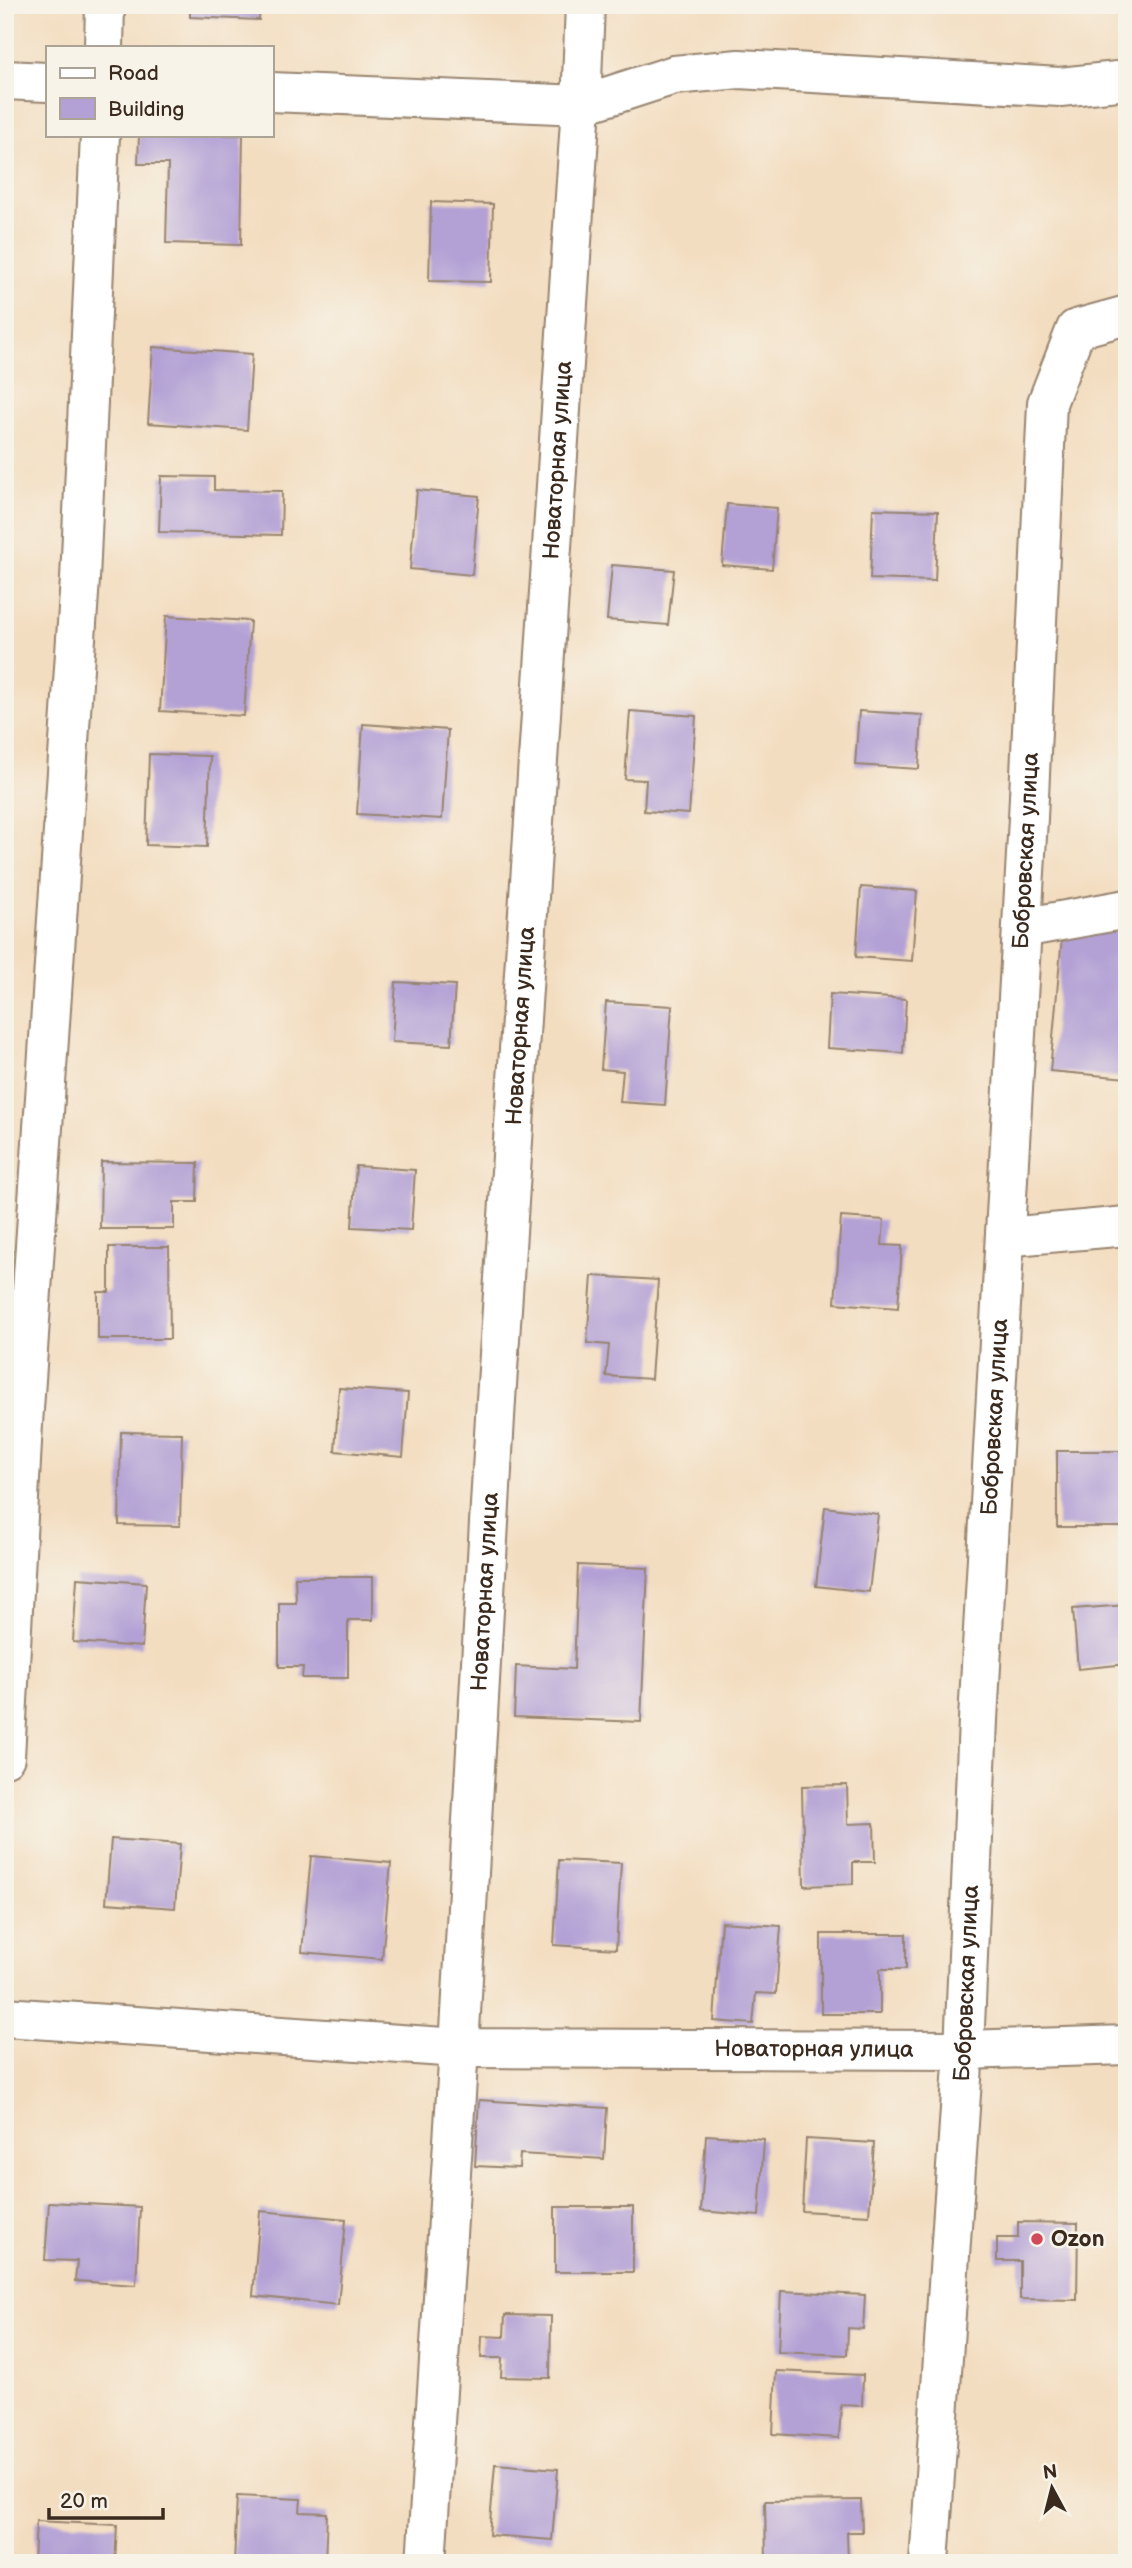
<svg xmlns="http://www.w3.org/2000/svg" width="1132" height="2568" font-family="'Balsamiq Sans',sans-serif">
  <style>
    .building { fill: #b3a1d5 }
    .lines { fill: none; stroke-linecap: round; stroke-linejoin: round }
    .minor-casing { stroke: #97846f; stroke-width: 42 }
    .minor { stroke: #fff; stroke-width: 38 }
    .poi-dot { fill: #d1495b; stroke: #f7f3e8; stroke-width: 2.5 }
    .labels { text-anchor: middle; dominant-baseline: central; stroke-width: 5; stroke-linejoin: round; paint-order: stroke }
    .street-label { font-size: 23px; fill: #3b2a1e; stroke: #f7f3e8 }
    .poi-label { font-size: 23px; font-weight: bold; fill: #3b2a1e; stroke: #f7f3e8; text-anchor: start }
  </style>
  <rect width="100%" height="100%" fill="#f7f3e8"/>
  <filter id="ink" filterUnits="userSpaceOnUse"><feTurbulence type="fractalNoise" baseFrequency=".0143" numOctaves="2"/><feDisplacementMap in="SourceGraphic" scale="14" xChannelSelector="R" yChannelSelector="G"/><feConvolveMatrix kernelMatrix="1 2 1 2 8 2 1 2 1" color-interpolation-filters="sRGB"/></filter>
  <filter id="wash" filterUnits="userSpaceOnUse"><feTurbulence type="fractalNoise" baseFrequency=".00686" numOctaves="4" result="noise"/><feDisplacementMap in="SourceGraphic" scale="28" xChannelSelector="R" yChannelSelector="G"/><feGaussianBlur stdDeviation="1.57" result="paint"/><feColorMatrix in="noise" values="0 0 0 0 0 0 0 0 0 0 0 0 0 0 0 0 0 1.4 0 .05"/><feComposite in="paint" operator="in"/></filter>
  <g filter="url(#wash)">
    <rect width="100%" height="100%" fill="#f3ddc0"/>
    <g id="blocks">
      <path class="building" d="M190,5H260L259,20L190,17Z
        M139,135H243L241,245L166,243L168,164H138Z
        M431,202L493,204L491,282L429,281Z
        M153,347L252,354L247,430L148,423Z
        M161,476L214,477V490L282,491L281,535L159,532Z
        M417,490L479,496L472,575L410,569Z
        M727,504L777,508L772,569L722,565Z
        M873,509L938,511L935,581L870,579Z
        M5,546H10L7,582H5Z
        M612,565L674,570L668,625L607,620Z
        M166,616L250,621L244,716L160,711Z
        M630,711L696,716L689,814L644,811L646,780L625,779Z
        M859,711L922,715L919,769L855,765Z
        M363,724L448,730L442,819L357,814Z
        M149,754L210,756L207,847L146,845Z
        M861,887L917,891L912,961L856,957Z
        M1063,926L1127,932V1078L1050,1071Z
        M396,982L455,985L451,1045L392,1042Z
        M830,994L906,999L903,1053L827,1048Z
        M606,1002L672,1006L665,1105L620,1102L623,1071L601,1069Z
        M101,1162L198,1163L197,1202H174V1229H100Z
        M356,1166L415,1170L411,1230L352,1227Z
        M841,1217L884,1220L882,1245L902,1246L898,1308L835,1303Z
        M109,1247H169L170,1339H98V1292H109Z
        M592,1276L658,1280L651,1379L606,1376L609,1345L587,1343Z
        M339,1388L408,1393L403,1457L335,1451Z
        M121,1432L182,1433L180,1526L119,1525Z
        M1057,1451H1127V1527H1057Z
        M825,1507L878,1514L869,1592L816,1586Z
        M578,1565L648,1568L641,1722L514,1717L516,1666L574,1669Z
        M295,1577H373V1620H348V1678H302L303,1667H279V1603H296Z
        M77,1578L146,1583L142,1647L73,1642Z
        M1127,1605V1664L1078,1669L1073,1609Z
        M847,1785L848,1824L874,1823L875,1862H853V1884L804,1886L802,1786Z
        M111,1839L180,1844L175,1908L106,1903Z
        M311,1856L391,1863L382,1959L302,1952Z
        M559,1860L621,1863L616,1949L554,1945Z
        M721,1922L781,1926L776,1994L756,1993L753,2024L714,2021Z
        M821,1934H906V1969H880V2014H821Z
        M479,2100L607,2108L604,2159L520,2154L519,2168L475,2166Z
        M706,2135L764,2139L759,2216L701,2211Z
        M806,2139L874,2143L869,2215L802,2211Z
        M49,2202L140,2207L136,2285L75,2281L77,2261L45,2260Z
        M555,2207H633V2272H555Z
        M260,2211L346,2219L338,2305L253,2296Z
        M1018,2222L1078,2223L1077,2300L1020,2299V2261H997V2238H1018Z
        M781,2291L865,2295L863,2329L848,2328L847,2355L778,2352Z
        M505,2315L551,2316L550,2378L501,2377L502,2358H481L482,2336L504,2337Z
        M776,2371L863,2375L862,2406L841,2405L839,2438L773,2434Z
        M495,2464L558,2469L552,2540L489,2535Z
        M237,2496L301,2499L300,2512L327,2513L325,2563H234Z
        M861,2500L862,2532H847L848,2563H766L765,2501Z
        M36,2521L117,2525L115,2563H34Z"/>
    </g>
  </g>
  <g filter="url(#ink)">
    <use href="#blocks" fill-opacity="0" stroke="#97846f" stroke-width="2"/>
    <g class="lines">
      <defs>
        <g id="minor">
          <path d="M104,47L105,5"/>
          <path d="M5,80L47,82"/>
          <path d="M271,92L581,105L674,75L739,69L1060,87L1127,80"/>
          <path d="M1022,928L1127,909"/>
          <path d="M1005,1237L1127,1226"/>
          <path d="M5,1757L23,1424L80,579L100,135"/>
          <path id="s1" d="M5,2017L459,2048L964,2050L1127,2045"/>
          <path id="s2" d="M426,2563L459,2048L496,1400L581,105L585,5"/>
          <path id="s3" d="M929,2563L964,2050L978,1720L1028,818L1047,403L1076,329L1127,315"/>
        </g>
      </defs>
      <use href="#minor" class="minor-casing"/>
      <use href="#minor" class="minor"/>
    </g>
  </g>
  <circle class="poi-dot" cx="1037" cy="2239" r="7"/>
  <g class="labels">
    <g class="street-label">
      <text stroke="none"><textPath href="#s2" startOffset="2107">Новаторная улица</textPath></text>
      <text stroke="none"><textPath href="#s3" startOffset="1715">Бобровская улица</textPath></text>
      <text stroke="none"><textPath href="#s2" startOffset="1540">Новаторная улица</textPath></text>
      <text stroke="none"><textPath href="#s3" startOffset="1148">Бобровская улица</textPath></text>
      <text stroke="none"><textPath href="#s2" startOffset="973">Новаторная улица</textPath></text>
      <text stroke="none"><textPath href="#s3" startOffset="581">Бобровская улица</textPath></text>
      <text stroke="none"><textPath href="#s1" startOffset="810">Новаторная улица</textPath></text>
    </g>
    <g class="poi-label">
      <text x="1051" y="2239">Ozon</text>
    </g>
  </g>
  <rect width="1132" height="2568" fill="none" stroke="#f7f3e8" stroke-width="28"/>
  <rect x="46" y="46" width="228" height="91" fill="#f7f3e8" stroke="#aca397" stroke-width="2"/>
  <rect x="60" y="68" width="35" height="10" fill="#ffffff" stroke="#aca397" stroke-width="2"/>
  <text x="108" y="80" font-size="21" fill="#3b2a1e">Road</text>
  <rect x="60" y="98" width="35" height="21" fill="#b3a1d5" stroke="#aca397" stroke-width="2"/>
  <text x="108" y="116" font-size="21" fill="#3b2a1e">Building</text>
  <g transform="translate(1052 2488) rotate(353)" stroke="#f7f3e8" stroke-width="5" paint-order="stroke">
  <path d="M0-5L12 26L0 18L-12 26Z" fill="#3b2a1e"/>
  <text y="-10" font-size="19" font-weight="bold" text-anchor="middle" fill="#3b2a1e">N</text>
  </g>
  <path d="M49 2508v10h114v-10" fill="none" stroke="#3b2a1e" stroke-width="3.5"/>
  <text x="60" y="2508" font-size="21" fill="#3b2a1e" stroke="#f7f3e8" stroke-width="5" paint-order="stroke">20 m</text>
</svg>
